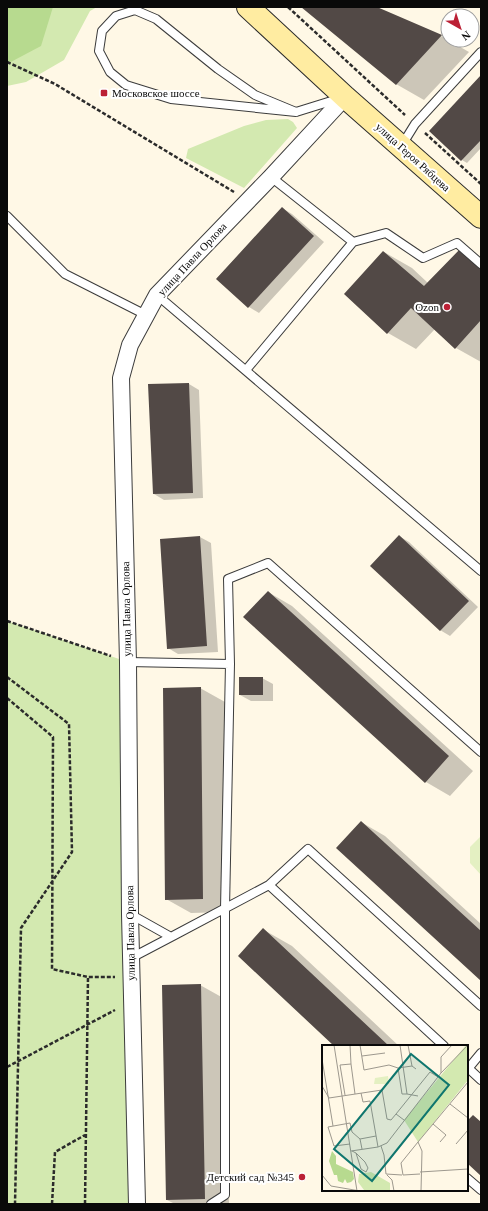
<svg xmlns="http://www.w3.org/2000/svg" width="488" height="1211" font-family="Georgia,serif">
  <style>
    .green { fill: #d3e9b0 }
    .forest { fill: #b7da8f }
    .pitch { fill: #e4f0c2 }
    .shadow { fill: #0003 }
    .building { fill: #524946 }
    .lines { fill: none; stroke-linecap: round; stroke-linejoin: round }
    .lane-casing { stroke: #3c3c3c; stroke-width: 10 }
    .street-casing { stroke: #3c3c3c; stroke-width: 18 }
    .secondary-casing { stroke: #2b2b2b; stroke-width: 24 }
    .path { stroke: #2b2b2b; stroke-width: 2.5; stroke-dasharray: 4 2; stroke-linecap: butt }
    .lane { stroke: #fff; stroke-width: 8 }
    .street { stroke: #fff; stroke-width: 16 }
    .secondary { stroke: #ffeca1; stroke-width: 22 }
    .poi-dot { fill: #bb2035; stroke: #fff; stroke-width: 1.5 }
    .labels { text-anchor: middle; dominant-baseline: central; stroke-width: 4; stroke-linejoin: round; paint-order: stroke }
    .poi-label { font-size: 11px; fill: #090909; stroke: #fff; text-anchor: end }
    .street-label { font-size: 11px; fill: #090909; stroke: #fff }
    .inset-road { fill: none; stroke: #9d988e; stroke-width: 1 }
    .view { fill: #0f766e; fill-opacity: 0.15; stroke: #0f766e; stroke-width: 2 }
    .inset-edge { fill: none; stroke: #090909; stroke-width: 2 }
  </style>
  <rect width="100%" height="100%" fill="#fff8e6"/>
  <path class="green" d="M7,7H97L90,11L64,60L26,82L7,86Z
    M288,119L293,122L297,128L244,188L186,158L188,149L244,126L266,120Z
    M7,621L128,662L137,1204H7Z"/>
  <path class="forest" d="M7,7H53L41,46L7,64Z"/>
  <path class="pitch" d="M481,836V875L470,863V847Z"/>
  <path class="shadow" d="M375,7L441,36L469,52L424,100L396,84Z
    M481,77V148L467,163L462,160Z
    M282,208L292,214L324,242L259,313L249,307L217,278Z
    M384,252L412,268L428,283L481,259V362L456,348L435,329L416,349L388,333Z
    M189,384L199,390L203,498L164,500L154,494Z
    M399,536L409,542L478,607L450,636L440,630Z
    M200,537L211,543L218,652L178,654L168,648L161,540Z
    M268,592L292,606L473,771L450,796L426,782Z
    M262,678L273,684V701H251L240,695Z
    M200,688L225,702L227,912L191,913L166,899Z
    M361,822L385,836L481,924V980Z
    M264,930L292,946L399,1046H335Z
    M200,985L225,999L229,1204H175L167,1200Z"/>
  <path class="building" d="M301,7H377L442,35L396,85Z
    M481,75V140L461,161L429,131Z
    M282,207L314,236L248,308L216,279Z
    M462,247L481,267V320L455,349L411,308L387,334L344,294L383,251L424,286Z
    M189,383L193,493L153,494L148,384Z
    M399,535L469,601L440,631L370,566Z
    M200,536L207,646L167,649L160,539Z
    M268,591L449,756L425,783L243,617Z
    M239,677H263V695H239Z
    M201,687L203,899L165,900L163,688Z
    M361,821L481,931V981L336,848Z
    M263,928L389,1046H334L238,956Z
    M201,984L205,1199L166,1200L162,985Z
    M473,1115L481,1122V1176L467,1163V1121Z"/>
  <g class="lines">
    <defs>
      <path id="lane" d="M296,112L255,95L218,69L156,19L135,10L116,16L102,31L99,51L110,72L126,85L171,99L296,112L341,98
        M402,145L415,124L481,52
        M271,177L353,242L386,233L423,258L457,243L481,264
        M7,216L65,274L146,315
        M157,295L481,571
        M246,370L353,242
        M128,662L230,664L225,909V1195L211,1204
        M230,664L228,579L268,563L481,752
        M269,885L308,849L481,1006
        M130,914L171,937L131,958
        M171,937L269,885L444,1046
        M467,1067L481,1080
        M467,1070L481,1053
        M467,1178L481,1190"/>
      <path id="street" d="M137,1204L130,914L128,662L121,378L130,345L157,295L271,177L345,97"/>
      <path id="secondary" d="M248,7L345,97L481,217"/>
    </defs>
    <use href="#lane" class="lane-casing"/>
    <use href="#street" class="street-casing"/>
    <use href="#secondary" class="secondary-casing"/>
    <path class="path" d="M288,7L405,115
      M7,62L55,84L234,192
      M425,133L481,184
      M7,621L111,656
      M7,677L69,724L72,852L21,928L15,1204
      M7,698L53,737L52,969L88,977H115
      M7,1067L115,1010
      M52,1204L55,1152L85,1135
      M85,1204L88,977"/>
    <use href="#lane" class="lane"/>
    <use href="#street" class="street"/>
    <use href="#secondary" class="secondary"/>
  </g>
  <g class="poi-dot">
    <rect x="100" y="89" width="8" height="8" rx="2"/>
    <circle cx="447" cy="307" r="4"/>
    <circle cx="302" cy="1177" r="4"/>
  </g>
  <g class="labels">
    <g class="poi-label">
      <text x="112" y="93" text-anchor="start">Московское шоссе</text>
      <text x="439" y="307">Ozon</text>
      <text x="294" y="1177">Детский сад №345</text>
    </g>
    <g class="street-label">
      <text transform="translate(413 157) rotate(42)">улица Героя Рябцева</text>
      <text transform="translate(192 259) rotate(-47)">улица Павла Орлова</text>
      <text transform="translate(126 609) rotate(-91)">улица Павла Орлова</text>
      <text transform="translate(130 933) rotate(-91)">улица Павла Орлова</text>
    </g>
  </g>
  <g transform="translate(322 1045)">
    <rect width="146" height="146" fill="#fff8e6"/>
    <path d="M144,0H146V35L96,97L82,75ZM49,127L68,138V146L42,145L36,137L37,129Z" fill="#d3e9b0"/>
    <path d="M10,106L14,111V119L31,127L32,134L29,137L25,138L23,134L21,138L16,136L15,130H12L7,116Z" fill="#b7da8f"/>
    <path d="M66,31L67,39H52L53,33Z" fill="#e4f0c2"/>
    <path class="inset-road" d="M12,0L35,146M28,0L29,19M38,0L42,25L67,20L76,23M78,0L85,49L96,51M86,0L90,21L94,24M40,11L63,8M0,14L11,81M18,20L29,19L33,49M18,20L23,50M119,28V12L130,0M0,41L7,53L60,45L65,74L69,75L74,69M39,48L41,57L48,56L56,102M85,49H80L76,23L90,21M128,59L146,73M82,75L74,69L108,27L116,32M111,79L124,90L118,97M38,94L54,91M96,97L79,118L81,130L98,129M28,99L12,101L6,82L28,78L30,87L38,94L40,104M134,99L146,85M59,101L62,110L64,129L80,130M29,106L56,102L65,98L119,28L145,1M30,106L34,108L43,117L46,123L44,127L39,124L34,108M98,127L146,124M0,130L9,141L38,146M65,130L70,135L72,146M99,146L100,106L96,97L146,37"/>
    <path class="view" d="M89,9L127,40L50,136L12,104Z"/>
    <rect width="146" height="146" class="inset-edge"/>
  </g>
  <rect width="488" height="1211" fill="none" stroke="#090909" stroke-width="16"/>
  <g transform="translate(460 28) rotate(141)"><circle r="19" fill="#ffffff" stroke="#9d9d9d"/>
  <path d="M0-3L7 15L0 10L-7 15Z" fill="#bb2035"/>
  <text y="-6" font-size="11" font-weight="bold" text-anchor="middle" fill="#090909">N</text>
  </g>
</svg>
